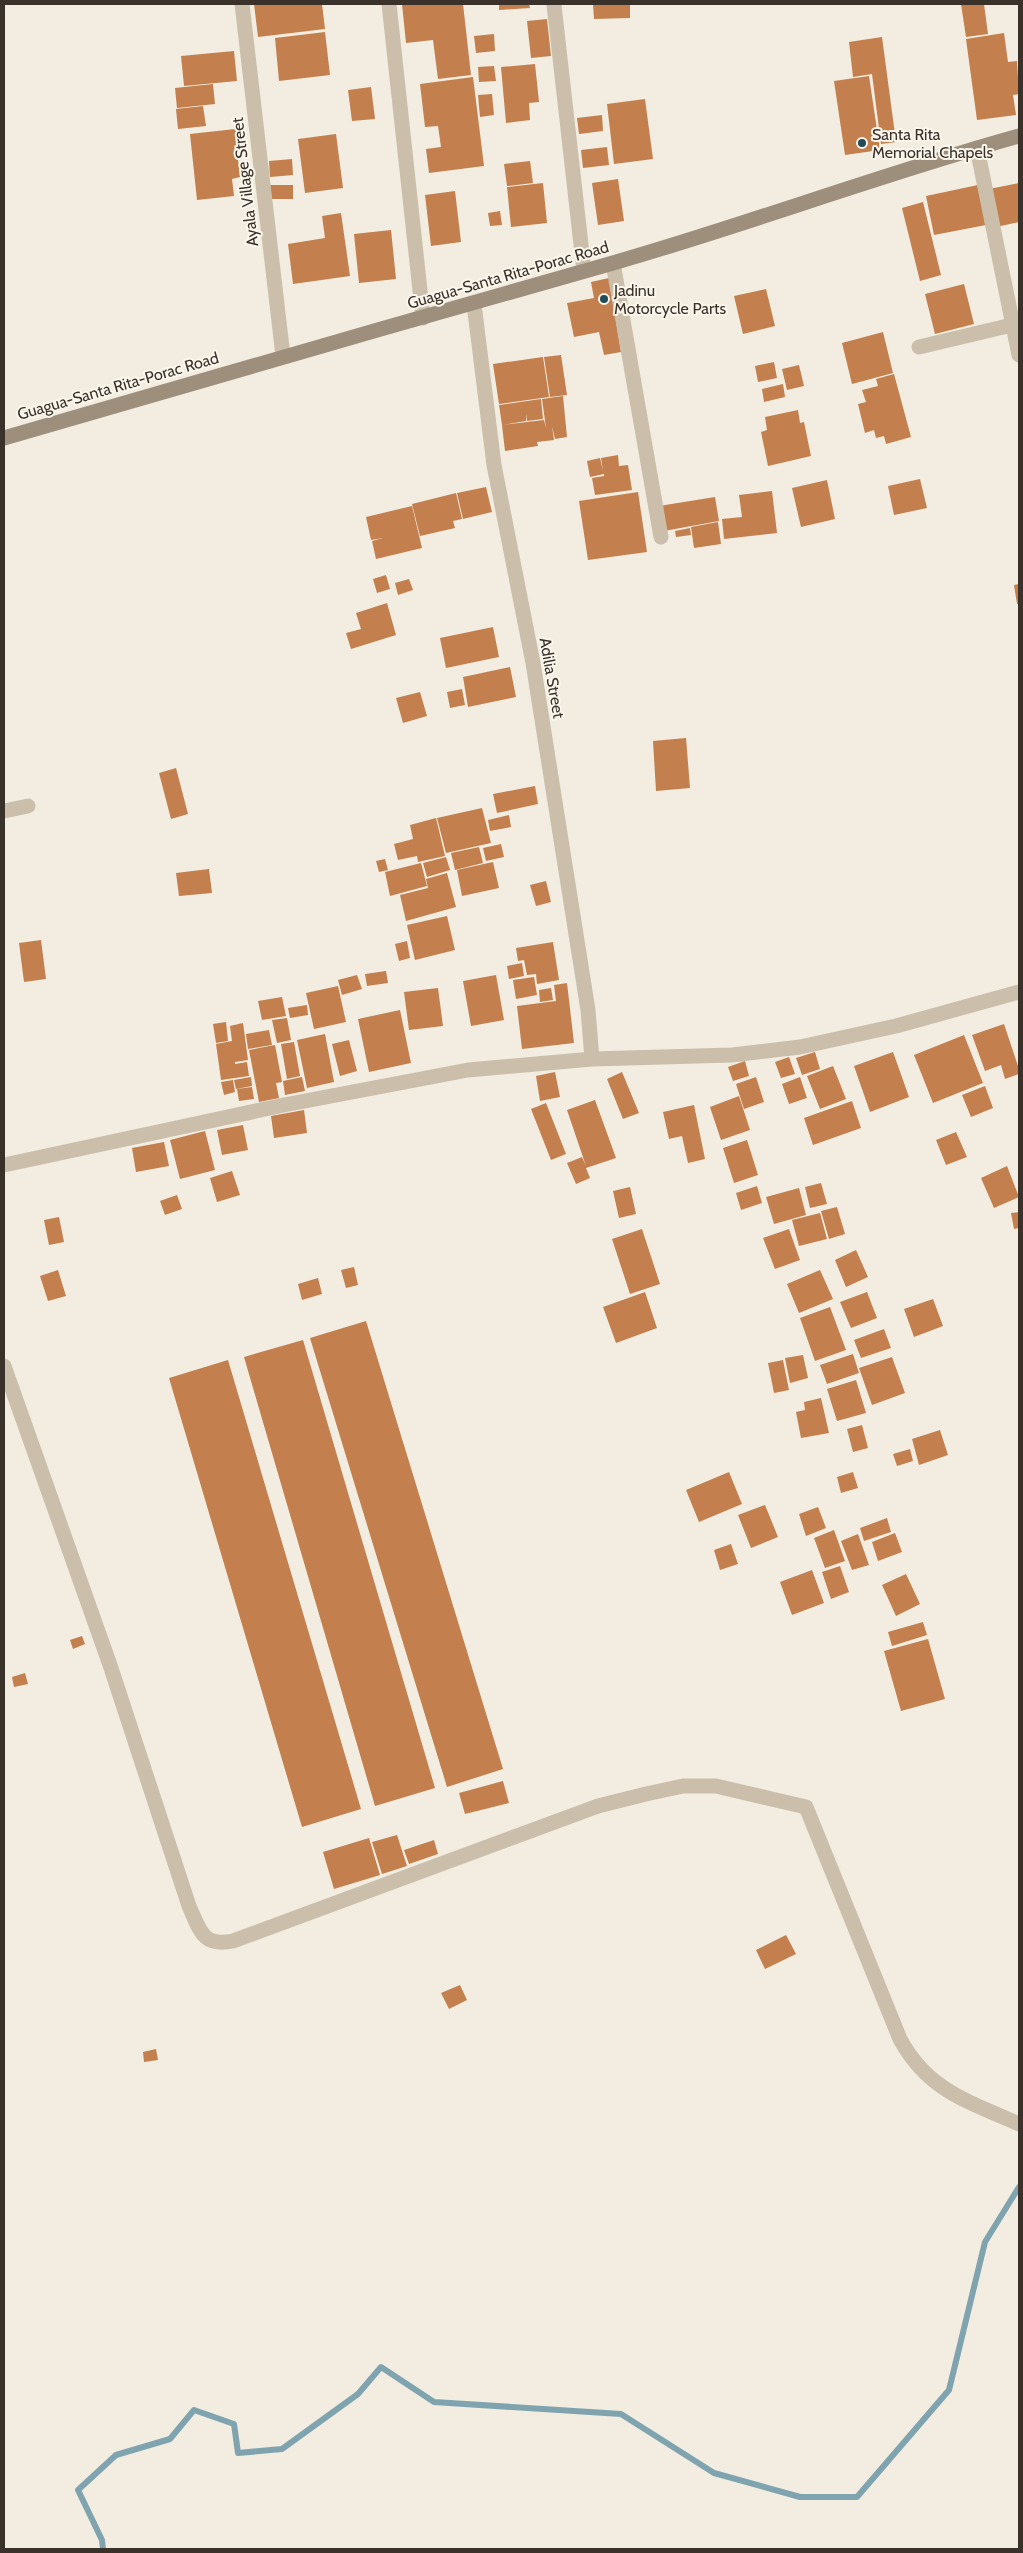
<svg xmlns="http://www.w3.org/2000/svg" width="1023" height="2553" font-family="Cabin,sans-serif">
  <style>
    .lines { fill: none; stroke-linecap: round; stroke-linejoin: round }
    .stream { stroke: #7fa4af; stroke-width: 6 }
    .building { fill: #c37f4d }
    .street { stroke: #cbbfab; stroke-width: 15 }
    .secondary { stroke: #9e8f7d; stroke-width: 15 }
    .poi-dot { fill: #214b59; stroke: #faf6ec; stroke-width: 2 }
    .labels { text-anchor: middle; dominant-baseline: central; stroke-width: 4; stroke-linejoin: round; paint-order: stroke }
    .poi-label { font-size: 16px; fill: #39312a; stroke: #faf6ec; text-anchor: start }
    .street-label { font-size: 16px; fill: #39312a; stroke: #faf6ec }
  </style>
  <rect width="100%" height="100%" fill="#f2ede0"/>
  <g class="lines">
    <path class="stream" d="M103,2549L102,2540L78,2490L116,2455L170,2439L194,2410L234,2424L238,2453L282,2449L358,2394L381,2367L434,2402L621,2414L714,2473L800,2497H857L949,2390L985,2242L1019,2187"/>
  </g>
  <path class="building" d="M254,4H322L325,29L258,37Z
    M402,4H463L471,75L438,79L433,40L406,43Z
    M499,4H529L530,8L499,10Z
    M593,4H630V18L594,19Z
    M961,4H984L988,34L966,37Z
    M547,19L551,56L531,58L527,21Z
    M325,32L330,75L279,81L275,38Z
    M1004,33L1008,62L1017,61L1019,94L1013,95L1016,115L977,120L966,39Z
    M494,34L495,51L476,53L474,36Z
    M882,37L896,142L881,144L872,74L853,77L849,42Z
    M234,51L237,81L184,86L181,56Z
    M535,64L539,102L529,103L530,120L506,123L501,67Z
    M494,66L496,81L479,82L478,67Z
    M869,76L880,150L845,155L834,81Z
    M473,77L484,166L429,173L426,149L441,147L438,126L425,127L420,84Z
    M213,84L215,104L177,108L175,88Z
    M371,87L375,119L352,121L348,90Z
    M492,94L494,115L480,117L478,95Z
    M645,99L653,159L614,164L607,104Z
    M203,106L206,126L178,129L176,109Z
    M602,115L603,131L579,134L577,118Z
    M244,128L246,149L237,150L240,177L232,179L234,196L197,200L190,134Z
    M336,134L343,188L305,193L298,139Z
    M607,147L609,165L583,168L581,150Z
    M292,159L293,175L270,177L269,161Z
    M530,161L533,183L507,186L504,164Z
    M618,179L624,221L598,225L592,183Z
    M543,183L547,223L511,227L507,187Z
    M1019,183V222L996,227L989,189Z
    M269,185H293V199H269Z
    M978,185L986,225L934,235L926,196Z
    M455,191L461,242L431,246L425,195Z
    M923,202L941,275L920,281L902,208Z
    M500,211L502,225L490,226L488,213Z
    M341,213L350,276L293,284L288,244L325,238L322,216Z
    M391,230L396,279L359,283L354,234Z
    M609,278L621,352L604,355L599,332L574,337L567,303L594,298L591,282Z
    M964,284L974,324L935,334L925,294Z
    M766,289L775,326L743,334L734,296Z
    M883,332L893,373L852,384L842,343Z
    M561,355L567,395L550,397L544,357Z
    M543,357L549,397L499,404L493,364Z
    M774,362L777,378L758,382L755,366Z
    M799,365L804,386L787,390L782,369Z
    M894,374L911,437L886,444L884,436L876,438L874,430L865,433L858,404L866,402L862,390L878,386L876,379Z
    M783,384L785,397L764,402L762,389Z
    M563,396L567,437L555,439L552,426L554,440L537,442L538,446L505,451L502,425L544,420L546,428L542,399Z
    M541,399L543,419L527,421L526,414V421L502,425L499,405Z
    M798,410L800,423L804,422L811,456L768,466L761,432L767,430L765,417Z
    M618,455L619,466L628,465L632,490L595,495L592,478L604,476V474L590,477L587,461L600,458L603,471L601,458Z
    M920,479L927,508L894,515L888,486Z
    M827,480L835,519L801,527L792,488Z
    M486,487L492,512L463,519L457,493Z
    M772,491L777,533L724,539L722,519L742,517L739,495Z
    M638,492L647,552L588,560L579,501Z
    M456,493L462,519L453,521L455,528L420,536L412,504Z
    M715,497L719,521L664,531L659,506Z
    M412,506L422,548L376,559L372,541L383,538L371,540L366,517Z
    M718,522L721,544L694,548L691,527Z
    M690,528L691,535L676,537L675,531Z
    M386,575L390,589L377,593L373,579Z
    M409,579L413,590L398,595L395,583Z
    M1019,584V604H1017L1014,585Z
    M387,603L396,635L351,649L346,633L361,629L356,613Z
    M493,627L499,657L446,668L440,638Z
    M510,667L516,697L468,707L463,677Z
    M462,689L465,705L450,708L447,692Z
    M420,692L427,716L403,723L396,698Z
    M686,738L690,788L656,791L653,741Z
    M176,768L188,814L171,819L159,773Z
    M535,786L538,804L497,813L493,794Z
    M482,808L491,843L446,853L437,818Z
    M509,815L511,827L490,831L488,820Z
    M436,818L445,856L418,862L417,856L398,860L394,844L413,839L410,825Z
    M501,844L504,857L486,861L483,848Z
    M479,847L483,863L455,870L451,853Z
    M446,857L450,870L427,877L423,863Z
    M385,859L388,870L379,872L376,861Z
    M493,862L499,888L462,896L457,870Z
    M421,863L427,886L390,896L385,872Z
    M209,869L212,893L179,896L176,873Z
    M447,873L456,907L406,921L400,895L428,888L426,879Z
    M546,881L551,902L536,906L530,885Z
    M447,916L455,950L415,960L407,925Z
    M41,940L46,979L24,982L19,943Z
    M407,941L410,958L399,961L395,944Z
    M553,942L559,980L537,984L536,974L527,975L524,960L518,961L516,948Z
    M522,963L524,976L509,979L507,966Z
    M386,971L388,983L367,986L365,974Z
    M357,975L362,989L342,995L338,980Z
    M496,975L504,1020L471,1026L463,981Z
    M534,977L537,995L516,999L513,980Z
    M567,983L574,1043L522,1049L517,1006L556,1001L554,985Z
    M338,986L346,1022L314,1029L306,993Z
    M438,988L443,1026L409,1030L404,992Z
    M551,988L553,1000L540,1002L539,990Z
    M282,997L286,1016L262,1020L258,1001Z
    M307,1005L308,1015L290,1018L288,1008Z
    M400,1010L411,1063L369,1072L358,1019Z
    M287,1018L291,1040L277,1043L272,1020Z
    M226,1022L228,1041L216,1043L213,1024Z
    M243,1023L248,1060L235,1062V1064L247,1062L249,1076L221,1080L216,1044L232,1041L230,1026Z
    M1004,1024L1019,1069V1074L1005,1079L1001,1065L985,1071L972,1035Z
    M269,1030L272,1045L248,1049L246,1034Z
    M325,1034L334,1082L307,1088L297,1040Z
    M964,1035L983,1083L933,1103L914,1055Z
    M349,1040L357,1071L340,1076L332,1044Z
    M294,1042L300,1076L287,1079L281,1044Z
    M275,1045L282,1082L259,1086L276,1083L279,1098L259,1102L249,1050Z
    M815,1052L820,1069L802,1075L796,1058Z
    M893,1052L909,1097L870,1112L854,1066Z
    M789,1057L795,1074L781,1078L775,1062Z
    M745,1061L749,1076L733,1081L728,1067Z
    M833,1066L846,1099L820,1109L807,1076Z
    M555,1072L560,1097L540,1101L536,1076Z
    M622,1072L639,1113L623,1119L607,1079Z
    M251,1077L252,1086L236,1089L234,1080Z
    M302,1077L305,1091L285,1095L283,1081Z
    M756,1077L764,1102L744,1109L736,1084Z
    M800,1077L807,1098L789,1104L782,1084Z
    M233,1080L235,1092L224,1095L221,1082Z
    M985,1086L993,1108L971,1117L962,1095Z
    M252,1087L254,1099L239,1101L237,1089Z
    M739,1096L750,1130L721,1140L710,1107Z
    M595,1100L616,1158L586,1168L590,1178L576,1184L567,1163L582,1157L586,1166L567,1110Z
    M852,1101L861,1128L813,1145L804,1118Z
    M546,1103L566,1154L551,1160L531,1109Z
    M694,1105L705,1159L688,1163L682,1136L669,1139L663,1112Z
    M304,1110L307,1133L274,1138L271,1116Z
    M243,1125L248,1150L222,1155L217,1130Z
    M205,1131L215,1170L180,1179L170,1140Z
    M956,1132L967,1157L946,1165L936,1140Z
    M747,1140L758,1175L734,1183L723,1148Z
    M164,1142L169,1166L136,1172L132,1148Z
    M1007,1166L1019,1197L994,1208L981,1178Z
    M232,1171L240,1195L217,1202L210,1178Z
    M821,1183L827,1204L810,1208L805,1187Z
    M757,1186L762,1203L741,1210L736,1193Z
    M630,1187L636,1214L619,1218L613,1191Z
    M799,1188L806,1215L774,1224L766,1197Z
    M177,1195L182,1209L165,1215L160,1201Z
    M837,1207L845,1234L829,1239L821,1211Z
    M1019,1212V1228L1014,1229L1011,1213Z
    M820,1213L827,1239L799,1246L792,1220Z
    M59,1217L64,1242L49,1245L44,1220Z
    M642,1229L660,1284L630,1294L612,1239Z
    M789,1229L800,1260L775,1269L763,1238Z
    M856,1250L868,1277L846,1287L835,1260Z
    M354,1267L358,1285L346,1288L341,1270Z
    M58,1270L66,1296L48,1301L40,1276Z
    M820,1270L833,1299L799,1313L787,1284Z
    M318,1278L322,1294L302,1300L298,1284Z
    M645,1292L657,1328L616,1343L603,1307Z
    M867,1292L877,1318L851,1328L840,1302Z
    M933,1299L943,1326L914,1337L904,1309Z
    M830,1307L846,1350L815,1361L800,1318Z
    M366,1321L503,1769L447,1787L310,1338Z
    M884,1329L891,1348L861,1358L854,1340Z
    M303,1340L435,1788L375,1806L244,1357Z
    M853,1354L859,1373L827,1384L820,1365Z
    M803,1355L808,1378L790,1383L785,1358Z
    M892,1357L905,1393L872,1405L859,1368Z
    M228,1360L361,1809L302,1827L169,1378Z
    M783,1360L789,1390L774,1393L768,1363Z
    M856,1380L866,1413L837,1421L827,1389Z
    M821,1398L829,1433L801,1438L796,1412L805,1410L804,1402Z
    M862,1425L868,1448L853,1452L847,1429Z
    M940,1430L948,1455L919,1465L912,1439Z
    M910,1449L913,1461L897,1466L893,1454Z
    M729,1472L742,1504L699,1522L686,1490Z
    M853,1472L858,1488L841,1493L837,1477Z
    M765,1505L778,1537L751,1548L738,1515Z
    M818,1507L826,1528L806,1536L799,1514Z
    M887,1518L891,1532L864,1541L860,1528Z
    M834,1530L845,1561L825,1568L814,1538Z
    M895,1533L902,1552L878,1561L872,1542Z
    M858,1534L869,1565L852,1570L841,1541Z
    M731,1544L738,1564L720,1570L714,1550Z
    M840,1566L849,1592L831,1599L822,1572Z
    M812,1570L824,1603L792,1615L780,1582Z
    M906,1574L920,1604L896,1616L882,1585Z
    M923,1622L927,1635L892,1646L888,1632Z
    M82,1636L85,1644L73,1649L70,1640Z
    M928,1639L945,1699L901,1711L884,1651Z
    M25,1673L28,1684L14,1687L12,1677Z
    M503,1781L509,1803L465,1814L459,1793Z
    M397,1835L407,1866L382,1874L372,1842Z
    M369,1838L380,1875L334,1889L323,1852Z
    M434,1840L438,1854L409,1864L404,1850Z
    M786,1935L796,1954L765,1969L756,1950Z
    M460,1985L467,2000L449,2009L441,1993Z
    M156,2049L158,2060L144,2062L143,2052Z"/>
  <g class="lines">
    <path class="street" d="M242,4L283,356
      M389,4L423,318
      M554,5L584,271
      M977,148L1019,355
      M613,263L661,537
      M474,304L494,465L533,663L588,1010L592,1059
      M919,347L1012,325
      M4,811L28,806
      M4,1165L284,1105L468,1070L592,1059L732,1055L800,1047L896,1026L1019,992
      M4,1366L110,1665L189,1906C200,1930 202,1947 233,1941L598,1806L646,1794L683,1786H716L806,1807L900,2039C928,2091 968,2101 1019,2124"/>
    <path class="secondary" d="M4,438C206,378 410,321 613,263C749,224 882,174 1019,136"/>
  </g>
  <g class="poi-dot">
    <circle cx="862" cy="143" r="5"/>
    <circle cx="604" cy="299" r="5"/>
  </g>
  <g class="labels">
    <g class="poi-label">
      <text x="872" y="134">Santa Rita<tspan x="872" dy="18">Memorial Chapels</tspan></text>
      <text x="614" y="290">Jadinu<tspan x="614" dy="18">Motorcycle Parts</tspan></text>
    </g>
    <g class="street-label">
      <text transform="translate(245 182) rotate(-97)">Ayala Village Street</text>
      <text transform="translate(508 275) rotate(-16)">Guagua-Santa Rita-Porac Road</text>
      <text transform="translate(118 386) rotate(-16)">Guagua-Santa Rita-Porac Road</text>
      <text transform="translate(552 678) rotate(80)">Adilia Street</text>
    </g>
  </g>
  <rect width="1023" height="2553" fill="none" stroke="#39312a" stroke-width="10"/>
</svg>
